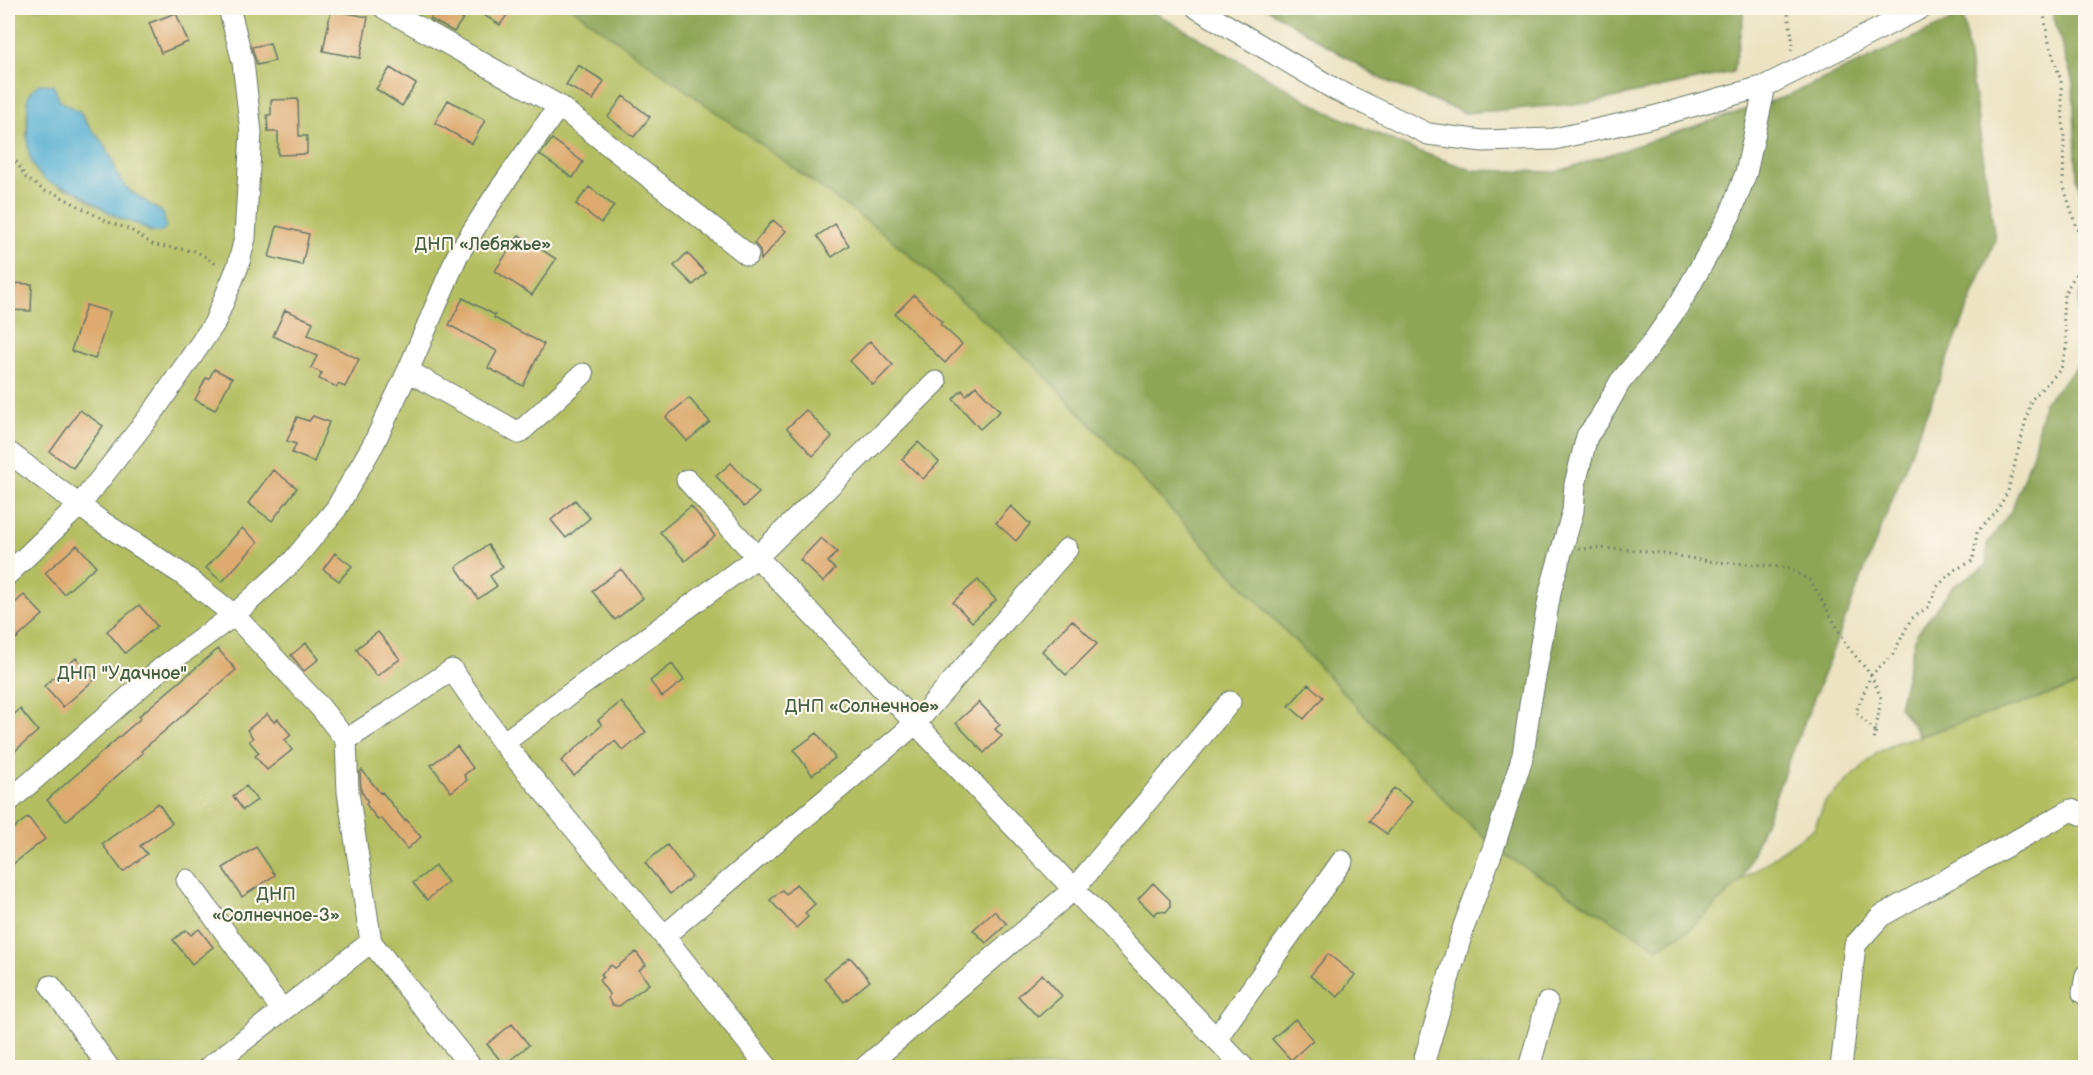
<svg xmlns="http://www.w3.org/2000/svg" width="2093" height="1075" font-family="'Balsamiq Sans',sans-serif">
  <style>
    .green { fill: #b2be5f; stroke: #687e4a; stroke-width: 1.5; fill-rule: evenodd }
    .forest { fill: #8da556; stroke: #567145; stroke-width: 1.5 }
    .water { fill: #53aed1; stroke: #397682; stroke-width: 1.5 }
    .building { fill: #deaa70 }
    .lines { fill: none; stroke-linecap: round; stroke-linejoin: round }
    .minor-casing { stroke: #677766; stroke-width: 23 }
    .path { stroke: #677766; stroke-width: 3; stroke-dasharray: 1.5 4.5; stroke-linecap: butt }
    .minor { stroke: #fff; stroke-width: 21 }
    .labels { text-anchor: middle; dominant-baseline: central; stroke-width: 4.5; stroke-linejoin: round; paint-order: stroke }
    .park-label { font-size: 18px; fill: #445d3f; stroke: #fbf7ec }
  </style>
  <rect width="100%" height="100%" fill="#fbf7ec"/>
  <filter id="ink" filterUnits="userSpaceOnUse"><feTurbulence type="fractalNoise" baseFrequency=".0167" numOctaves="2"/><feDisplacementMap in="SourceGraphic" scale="12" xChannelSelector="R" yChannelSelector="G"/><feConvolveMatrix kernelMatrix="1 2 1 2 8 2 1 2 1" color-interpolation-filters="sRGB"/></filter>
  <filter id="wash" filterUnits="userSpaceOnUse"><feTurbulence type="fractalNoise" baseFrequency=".008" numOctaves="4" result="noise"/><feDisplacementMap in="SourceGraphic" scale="24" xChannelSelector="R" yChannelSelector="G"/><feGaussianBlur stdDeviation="1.35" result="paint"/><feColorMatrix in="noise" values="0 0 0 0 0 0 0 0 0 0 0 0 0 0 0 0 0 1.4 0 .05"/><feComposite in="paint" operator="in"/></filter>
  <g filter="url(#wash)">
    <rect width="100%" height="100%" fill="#ece3c3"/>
    <path class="green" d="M8,8H572L885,234L1035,365L1458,814L1503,854L1688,931L1742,880L1814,828L1825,802L1877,753L1897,742L1920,736L2085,683V1067H8ZM31,90L60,101L80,112L113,161L117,176L131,192L163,213L151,233L138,224L119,218L105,208L90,202L78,192L60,187L26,135C29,117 25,108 31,90Z"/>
    <path class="forest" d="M572,8H1147L1326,111L1412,149L1472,170L1556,172L1784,97L1963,15L1995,240L1742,880L1688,931L1657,948L1503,854L1457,813L1035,365L885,234Z
      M1266,8H1659L1663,14V8H1745L1733,72L1589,103L1465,113L1381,79Z
      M2051,8H2085V209L2077,178L2073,82Z
      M2085,280V683L1920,736L1899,706L1916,635L1953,586L1986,566L1987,544L2011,511L2033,453L2043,404L2079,364L2078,299Z"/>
    <path class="water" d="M39,84L53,85L60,101L80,112L86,123L100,139L113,161L117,176L131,192L163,213L166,226L162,232C150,233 147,228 137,224C131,221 125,221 119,218C105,211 93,202 80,193C65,184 48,188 36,170C25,154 28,138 28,120C29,102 22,98 39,84Z"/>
    <g id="blocks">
      <path class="building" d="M438,8H470L454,32L430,19Z
        M472,8H512L500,25Z
        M331,10L368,17L360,58L323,51Z
        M176,13L188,42L161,53L149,23Z
        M270,43L275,61L257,65L252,47Z
        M578,65L604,81L593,100L566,85Z
        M390,68L416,84L402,106L376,89Z
        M623,96L650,117L634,137L608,117Z
        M298,99L299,136H307V154L278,155V132H268L267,115H271V100Z
        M448,100L485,120L472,144L435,123Z
        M552,139L583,162L573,178L540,155Z
        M589,187L614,206L601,223L576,204Z
        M773,220L786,231L761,260L760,250L754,243Z
        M835,224L849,245L832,257L817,236Z
        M277,226L309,234L302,265L269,257Z
        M519,235L556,259L532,295L495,271Z
        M687,253L706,273L693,285L674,266Z
        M8,283L32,284L31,311L8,310Z
        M914,295L942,322L940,324L962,344L945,363L895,314Z
        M463,298L495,315L494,318L544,344L523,386L488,368L497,351L449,325Z
        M86,305L110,312L95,359L71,351Z
        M285,310L313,322L308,335L359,359L345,387L338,384L337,387L319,379L322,373L311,368L317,356L273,336Z
        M870,341L893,365L873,385L850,361Z
        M214,369L232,378L215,410L195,400L206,378L209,379Z
        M976,386L1000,411L980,429L953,399L962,390L966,395Z
        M689,398L710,422L687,441L666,417Z
        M80,410L103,426L73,468L50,452Z
        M806,410L832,437L813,456L787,428Z
        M313,416L329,422L314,462L292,453L296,444L287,441L297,417L309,421Z
        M918,442L939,462L923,479L902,459Z
        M731,463L759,493L744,507L716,476Z
        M273,470L297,488L272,521L248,503Z
        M575,500L590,518L566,538L551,520Z
        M691,506L715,536L685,561L660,532Z
        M1011,506L1030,524L1016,541L996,523Z
        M242,528L258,542L222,582L206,568Z
        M821,538L837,552L828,562L835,569L823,582L800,560Z
        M77,545L96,566L64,594L45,573Z
        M488,545L503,567L490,576L497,586L478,599L456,567Z
        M335,553L352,566L339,581L323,569Z
        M621,569L643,598L615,620L592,591Z
        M978,580L996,600L972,622L953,602Z
        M24,595L43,615L8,646V609Z
        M139,605L157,626L125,653L107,631Z
        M1072,620L1097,644L1066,675L1042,651Z
        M378,632L400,659L377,676L356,649Z
        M306,643L319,659L304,671L291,655Z
        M218,649L236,670L141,751L143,753L66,821L47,800L141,718L139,716Z
        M76,658L95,679L63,707L44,686Z
        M672,664L684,680L662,697L650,681Z
        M1308,684L1323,697L1304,719L1289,706Z
        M621,702L646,732L623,751L615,741L574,776L561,761L602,725L598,720Z
        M979,702L1000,725L995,729L1002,736L984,753L956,723Z
        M20,709L38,731L8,757V720Z
        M267,714L274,722L278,719L291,735L285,740L292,750L267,770L255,756L259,753L249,741L253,738L247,730Z
        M817,733L835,758L812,775L794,750Z
        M457,746L473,768L464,775L467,780L451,792L431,765Z
        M362,770L380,793L382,792L405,821L406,819L421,837L407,849L381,818L378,820L366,804L368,802L361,791L360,772Z
        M246,786L257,800L243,810L233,796Z
        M1394,788L1412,802L1387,834L1369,821Z
        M158,803L172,823L140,846L147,854L123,872L102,844Z
        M28,817L45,839L8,868V833Z
        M667,845L692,877L670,894L645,863Z
        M256,847L275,875L242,897L223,868Z
        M435,866L448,882L427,900L413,883Z
        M1153,883L1170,900V907L1166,912L1158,911L1154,915L1138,899Z
        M796,884L815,904L805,913L808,917L796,928L770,900L782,890L786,894Z
        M994,911L1007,924L986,943L973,930Z
        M199,929L213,947L192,964L173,940L186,930L191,935Z
        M636,952L646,965L639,970L649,984L619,1006L612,1005L608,998L609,994L599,980L603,977L601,974L611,965L615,968Z
        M1328,954L1355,975L1338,997L1310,976Z
        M850,957L870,981L844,1002L824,978Z
        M1042,974L1062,996L1038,1017L1018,996Z
        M1295,1019L1313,1040L1291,1060L1272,1039Z
        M512,1024L529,1045L504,1065L487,1044Z"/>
    </g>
  </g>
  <g filter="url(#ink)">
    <use href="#blocks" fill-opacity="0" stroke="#677766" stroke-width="1.5"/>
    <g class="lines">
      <defs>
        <path id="minor" d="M384,8L559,106L748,255
          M1197,8L1336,90L1428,134L1483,141L1554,139L1649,118L1765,86L1921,8
          M408,371L519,433L583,374
          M8,452L99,520L182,574L234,615L320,707L346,740L348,792L371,942L472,1068
          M687,480L757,557L1244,1068
          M8,574L79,506L156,408L214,324L238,266L245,238L251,132L243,62L229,8
          M390,711L452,670L503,743L664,936L768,1068
          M346,740L386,714
          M503,743L757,557L936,382
          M8,802L163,667L234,615L292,562L336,509L374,443L408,371L457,256L495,196L559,106
          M187,880L282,1010
          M664,936L915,724L1067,549
          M51,986L109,1068
          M2083,993L2086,975
          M1216,1039L1342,861
          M208,1068L371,942
          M864,1068L1074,889L1230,702
          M1422,1068L1464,926L1494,846L1523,755L1530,705L1551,588L1573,511L1575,484L1587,436L1599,420L1620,382L1650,346L1680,303L1730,215L1746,173L1765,86
          M1529,1068L1547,1003
          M1841,1068L1855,945L1881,916L2071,810L2086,816"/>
      </defs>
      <use href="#minor" class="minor-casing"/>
      <path class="path" d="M1787,8L1793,43L1791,52
        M8,153L14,158L26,178L45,191L56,194L108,222L129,229L154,245L194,251L201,254L219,266
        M1579,549L1601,548L1645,551L1715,562L1762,565L1788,568L1811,581L1848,647L1871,675L1881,698L1874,742
        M1875,731L1856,712L1871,675L1892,656L1911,619L1928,607L1938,586L1954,570L1973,561L1977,532L1996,513L2008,491L2031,400L2061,369L2067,345L2063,314L2064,294L2083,262L2081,242L2063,184L2064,139L2061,81L2048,39L2043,8"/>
      <use href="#minor" class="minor"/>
    </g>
  </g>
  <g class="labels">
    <g class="park-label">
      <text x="483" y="244">ДНП «Лебяжье»</text>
      <text x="122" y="673">ДНП "Удачное"</text>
      <text x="862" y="706">ДНП «Солнечное»</text>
      <text x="276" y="894">ДНП<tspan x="276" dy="21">«Солнечное-3»</tspan></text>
    </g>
  </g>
  <rect width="2093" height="1075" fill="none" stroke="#fbf7ec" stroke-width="30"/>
</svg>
